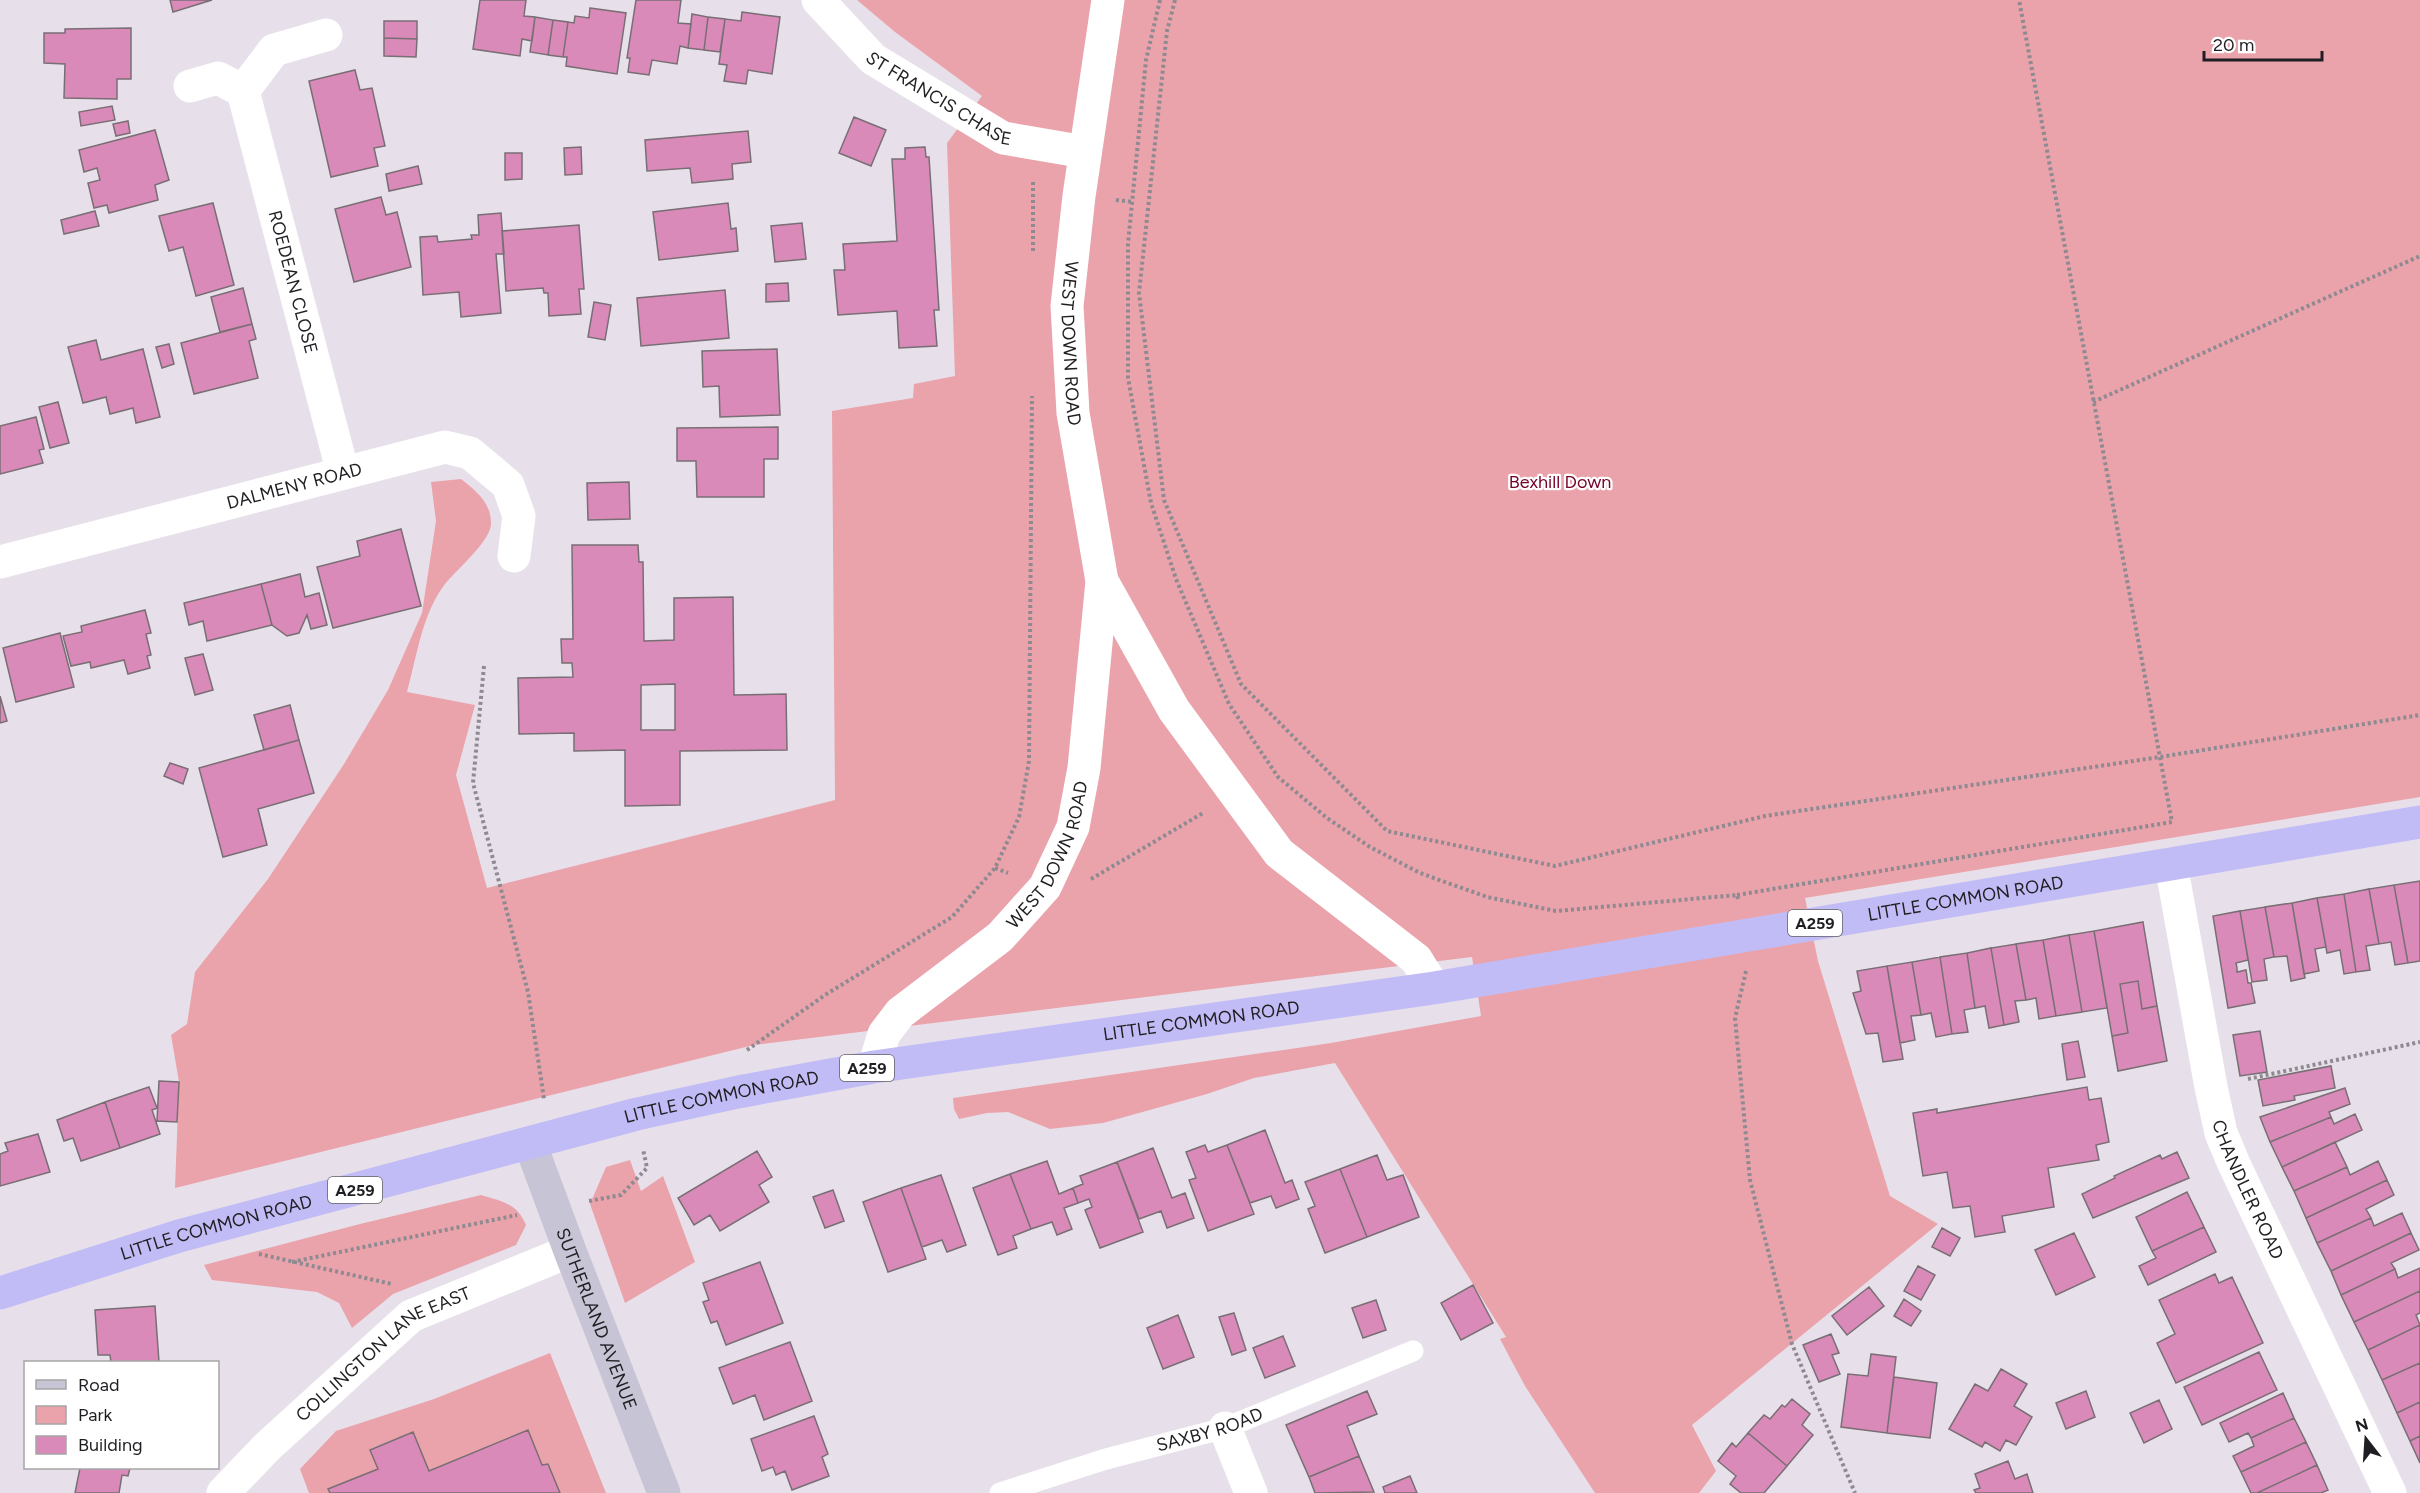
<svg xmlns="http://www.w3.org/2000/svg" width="2420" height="1493" font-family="Figtree,sans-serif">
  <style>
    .green { fill: #eaa3ab }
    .building { fill: #da8ab9; stroke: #796e74; stroke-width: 1.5; fill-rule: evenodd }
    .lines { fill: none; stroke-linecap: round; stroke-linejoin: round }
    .path { stroke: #8f8a91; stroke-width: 4; stroke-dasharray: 3 3; stroke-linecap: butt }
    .service { stroke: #fff; stroke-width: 21 }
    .minor { stroke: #fff; stroke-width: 33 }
    .tertiary { stroke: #fff; stroke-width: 33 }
    .secondary { stroke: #c6c4d5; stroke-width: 33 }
    .trunk { stroke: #c2bcf6; stroke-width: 33 }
    .labels { text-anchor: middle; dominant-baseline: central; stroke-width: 4.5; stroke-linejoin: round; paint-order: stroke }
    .shield { fill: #fff; stroke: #636264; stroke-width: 1.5 }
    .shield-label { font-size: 16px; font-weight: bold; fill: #201e22 }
    .street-label { font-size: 18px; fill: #201e22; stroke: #fff }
    .park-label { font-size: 18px; fill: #760329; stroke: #fff }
  </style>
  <rect width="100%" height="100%" fill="#e7e0ea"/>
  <path class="green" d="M857,0H2420V797L1805,898L1818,961L1890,1196L1938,1224L1692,1425L1716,1471L1699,1493H1595L1525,1386L1500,1339L1506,1337L1335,1063L1254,1078L1207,1094L1103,1123L1050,1129L1008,1112L987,1113L959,1119L954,1109L953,1098L1331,1043L1481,1016L1472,957L754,1045L175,1188L179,1082L171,1035L187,1024L195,972L268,879L344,764L388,690L422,613L436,521L431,482L461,479C475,490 491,502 491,523C492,540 456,570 445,584C422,614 417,656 407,692L475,705L456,775L487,888L835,800L832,411L913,398L914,384L955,376L947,143L982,96L895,32Z
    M630,1160L641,1191L663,1176L695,1262L625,1303L590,1204L606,1167Z
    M481,1195C503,1202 517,1203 526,1225L516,1245L393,1294L352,1328L339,1303L317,1292L212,1280L204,1265L360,1224Z
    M550,1353L606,1493H560L548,1464L542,1465L528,1430L429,1471L412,1432L370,1449L378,1469L329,1488L330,1493H309L300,1469L336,1431L434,1399Z"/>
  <path class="building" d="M170,0H212L173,12Z
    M480,0H526L524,16L535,17L532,41L522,39L520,56L473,49Z
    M636,0H681L678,23L691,24L688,48L680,46L677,64L652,60L649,75L628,72L630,58H627Z
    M590,8L626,13L617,74L566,66L567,57H563L568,22L574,23L575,16L589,18Z
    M742,12L780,17L772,74L748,70L746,84L724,81L727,65L719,64L725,19L741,21Z
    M692,14L708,17L704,50L688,48Z
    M535,17L553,20L548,55L530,52Z
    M708,17L725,19L720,52L704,50Z
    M553,20L568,22L563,57L548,55Z
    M384,21H417V39L384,38Z
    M131,28V79H117V99L64,98L65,64L44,63V33H65V29Z
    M384,38L417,39L416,57L384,56Z
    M355,70L360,90L372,88L385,146L374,148L378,166L331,177L309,81Z
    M112,106L115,120L81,126L79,112Z
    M854,117L886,130L871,166L839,153Z
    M128,121L130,133L116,136L113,124Z
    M155,130L169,180L155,185L158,200L109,213L107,205L94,208L88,183L100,180L97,168L84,172L79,150Z
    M748,131L751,162L732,164L733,179L692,183L690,168L647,171L645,140Z
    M581,147L582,174L565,175L564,148Z
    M925,147L926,157H929L939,310H934L937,346L899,348L897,311L838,315L834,270H845L843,244L897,241L892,159H905V148Z
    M505,153H522V179L505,180Z
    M418,166L422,184L389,191L386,174Z
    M381,197L386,215L397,212L411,267L354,282L335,209Z
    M213,203L234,285L196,296L183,247L169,251L159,216Z
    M728,203L731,229L736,228L738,251L659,260L653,212Z
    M95,211L99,226L64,234L61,220Z
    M501,213L504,254H496L501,313L461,317L459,292L423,295L420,237L437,236L438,242L472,239L471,235H479L478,215Z
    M802,223L806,259L775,262L771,226Z
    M579,225L584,289H579L581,314L549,316L548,293H544L543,288L506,291L502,231Z
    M788,283L789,301L766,302V284Z
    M243,288L252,324L220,332L211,297Z
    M725,290L729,338L641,346L637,298Z
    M594,302L611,305L605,340L588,337Z
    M252,324L256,339L249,341L258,378L194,394L181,343Z
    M96,340L101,360L143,349L160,417L136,423L133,408L110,414L106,397L83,403L68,347Z
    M169,344L174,364L162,368L156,347Z
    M777,349L780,415L720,417L719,386L703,387L702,351Z
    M58,402L69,443L50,448L39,407Z
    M36,417L44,449L39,450L43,463L0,474V426Z
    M778,427V459H764V497H697L696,461H677V428Z
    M629,482L630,519L588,520L587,483Z
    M401,529L421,606L333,628L317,567L360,556L357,541Z
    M572,545H638L639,562H643L644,641L674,640V598L733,597L734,695L786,694L787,750L680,751V805L625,806V750L574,751V733L519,734L518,678L573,677L572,663H562L561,639H573ZM675,684V730H641V685Z
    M300,574L305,597L319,593L327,625L311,629L307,615L299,633L287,636L272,625L261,584Z
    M261,584L272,625L207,641L203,621L189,625L184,603Z
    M145,610L151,633L146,634L151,655L147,656L150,668L128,674L124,660L91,668L90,662L71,666L63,636L82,632L81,626Z
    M60,633L74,687L16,702L3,648Z
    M203,654L213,690L195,695L185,658Z
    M0,696L7,721L0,723Z
    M290,705L299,740L264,750L254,715Z
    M299,740L314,793L258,809L267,845L223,857L199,768Z
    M170,763L188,769L183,784L164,776Z
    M2420,881V961L2408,963L2394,885Z
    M2394,885L2408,963L2395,965L2391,942L2379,944L2369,889Z
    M2369,889L2379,944L2366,946L2370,970L2356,972L2344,894Z
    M2344,894L2356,972L2344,974L2340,950L2327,953L2317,898Z
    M2317,898L2326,947L2315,949L2319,971L2304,974L2292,903Z
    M2292,903L2305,978L2291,981L2287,956L2274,957L2265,907Z
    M2265,907L2274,957L2264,959L2267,980L2252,982L2240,911Z
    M2240,911L2248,960L2236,963L2237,968V972L2246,970L2248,983H2251L2255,1003L2228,1008L2213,916Z
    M2143,922L2157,1006L2142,1009L2138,981L2120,984L2128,1033L2112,1036L2094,931Z
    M2094,931L2107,1008L2082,1012L2069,935Z
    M2069,935L2082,1012L2056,1016L2043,940Z
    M2043,940L2056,1016L2039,1019L2036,998L2026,1000L2016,944Z
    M2016,944L2026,1000L2015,1001L2019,1022L2004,1025L1991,948Z
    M1991,948L2004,1025L1989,1028L1985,1006L1975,1008L1967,953Z
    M1967,953L1975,1008L1964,1010L1968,1032L1952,1034L1940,957Z
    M1940,957L1952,1034L1936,1037L1931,1013L1921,1015L1912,962Z
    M1912,962L1921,1015L1911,1016L1915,1040L1900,1043L1887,966Z
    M1887,966L1903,1059L1883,1062L1878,1033L1866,1034L1853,993L1861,991L1857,971Z
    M2138,981L2142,1009L2157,1006L2167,1061L2118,1071L2112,1036L2128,1033L2120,984Z
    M2260,1031L2267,1072L2240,1076L2233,1035Z
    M2078,1041L2085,1077L2067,1080L2062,1044Z
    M2331,1066L2335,1088L2294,1096L2295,1100L2263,1106L2258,1080Z
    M159,1081L179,1082L177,1122L157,1121Z
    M149,1087L157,1108L152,1110L160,1134L120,1148L105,1102Z
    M2087,1087L2089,1100L2101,1098L2109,1142L2096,1145L2099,1160L2048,1168L2054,1207L2002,1216L2005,1232L1975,1237L1970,1206L1953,1208L1947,1172L1923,1176L1913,1113L1937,1109V1113Z
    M2345,1088L2350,1104L2329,1112L2331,1117L2270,1142L2260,1117Z
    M105,1102L120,1148L81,1161L73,1138L64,1141L57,1120Z
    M2355,1114L2362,1130L2282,1167L2270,1142L2331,1117L2334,1124Z
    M1265,1130L1285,1183L1292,1180L1299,1199L1276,1208L1271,1196L1250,1203L1227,1145Z
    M38,1134L50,1172L0,1186V1154L8,1151L5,1143Z
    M2335,1142L2347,1167L2294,1191L2282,1167Z
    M1205,1145L1208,1152L1227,1145L1254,1214L1208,1231L1189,1180L1196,1178L1186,1152Z
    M1153,1148L1172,1198L1185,1193L1194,1218L1167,1228L1161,1211L1139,1219L1117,1162Z
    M757,1151L772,1177L759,1185L769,1202L720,1231L710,1215L694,1225L678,1198Z
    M2177,1152L2189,1178L2093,1218L2082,1194L2115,1178L2114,1176L2160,1155L2162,1159Z
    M1377,1155L1387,1180L1403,1175L1419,1217L1367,1237L1340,1169Z
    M1047,1161L1059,1194L1073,1188L1078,1203L1064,1208L1072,1229L1057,1235L1052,1222L1031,1229L1010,1174Z
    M2378,1161L2387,1180L2306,1218L2294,1191L2347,1167L2350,1175Z
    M1117,1162L1143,1232L1100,1248L1085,1210L1092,1207L1089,1199L1078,1203L1073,1188L1083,1184L1080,1176Z
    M1340,1169L1367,1237L1325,1253L1308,1209L1315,1206L1305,1182Z
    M1010,1174L1031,1229L1013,1236L1017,1248L998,1255L973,1188Z
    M941,1175L966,1245L947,1252L942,1240L922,1247L901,1188Z
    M2387,1180L2394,1195L2366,1209L2371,1218L2317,1243L2306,1218Z
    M901,1188L926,1259L888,1272L863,1202Z
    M833,1190L844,1221L825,1228L813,1197Z
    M2187,1192L2204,1227L2152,1251L2136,1217Z
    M2402,1213L2411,1233L2331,1271L2317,1243L2371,1218L2374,1226Z
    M2204,1227L2216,1252L2148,1285L2139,1266L2156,1258L2152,1251Z
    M1942,1228L1960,1238L1950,1256L1932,1247Z
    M2074,1233L2095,1277L2056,1295L2035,1250Z
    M2411,1233L2419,1250L2391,1263L2395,1269L2341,1295L2331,1271Z
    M760,1262L783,1323L726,1345L717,1321L711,1323L703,1302L709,1300L703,1283Z
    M1918,1266L1935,1275L1921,1300L1904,1291Z
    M2420,1268V1291L2354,1322L2341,1295L2395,1269L2398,1278Z
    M2215,1274L2219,1283L2232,1277L2263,1343L2176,1383L2157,1343L2175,1334L2159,1300Z
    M1473,1285L1493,1323L1461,1340L1441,1303Z
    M1869,1287L1884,1306L1847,1335L1832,1316Z
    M2420,1291V1313L2416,1315L2420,1325L2368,1350L2354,1322Z
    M1904,1299L1921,1311L1911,1326L1894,1316Z
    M1376,1300L1386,1330L1363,1338L1352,1308Z
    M155,1306L159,1362H111L110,1355H98L95,1310Z
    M1234,1313L1246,1350L1232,1355L1219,1317Z
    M1178,1315L1194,1357L1163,1369L1147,1328Z
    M2420,1325V1363L2382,1380L2368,1350Z
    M1831,1334L1839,1353L1832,1355L1840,1374L1819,1382L1803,1345Z
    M1283,1336L1295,1366L1265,1378L1253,1348Z
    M790,1342L812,1401L764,1420L755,1395L733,1404L719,1368Z
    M2259,1352L2277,1390L2202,1425L2184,1387Z
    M1871,1354L1896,1357L1887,1433L1841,1427L1848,1374L1868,1376Z
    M2420,1363V1402L2397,1413L2382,1380Z
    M2001,1369L2027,1384L2014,1406L2032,1417L2016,1445L2006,1440L2000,1451L1985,1442L1982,1447L1949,1429L1975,1384L1988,1391Z
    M1894,1377L1937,1383L1930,1438L1887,1433Z
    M1367,1391L1377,1414L1347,1426L1359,1456L1309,1477L1286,1425Z
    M2086,1391L2095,1417L2066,1429L2056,1403Z
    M2283,1393L2294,1418L2251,1438L2248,1433L2229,1442L2220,1423Z
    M1792,1399L1810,1414L1802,1425L1813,1435L1787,1466L1748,1433L1764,1415L1770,1419L1782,1405L1785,1407Z
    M2159,1400L2172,1429L2144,1443L2130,1413Z
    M2420,1402V1436L2410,1441L2397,1413Z
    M814,1416L828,1454L822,1457L829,1476L792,1490L785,1471L776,1475L773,1467L762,1471L751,1439Z
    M2294,1418L2306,1442L2241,1472L2233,1456L2254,1446L2251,1438Z
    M528,1430L542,1465L548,1464L560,1493H330L328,1489L378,1469L370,1450L413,1432L429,1471Z
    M1748,1433L1787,1466L1764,1493H1741L1730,1484L1736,1476L1718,1461L1732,1443L1736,1447Z
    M2420,1436V1463L2410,1441Z
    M2306,1442L2317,1465L2257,1493H2251L2241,1472Z
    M1359,1456L1374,1492L1315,1493L1309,1477Z
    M2008,1461L2015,1479L2027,1474L2033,1493H1976L1974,1490L1980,1488L1975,1474Z
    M2317,1465L2328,1490L2321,1493H2257Z
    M80,1468H130L128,1476L122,1475L119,1493H75Z
    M1410,1476L1417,1493H1385L1383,1487Z"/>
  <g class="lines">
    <path class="path" d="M1160,0L1146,60L1128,244V378L1151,503L1176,579L1229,704L1278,777L1327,818L1370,847L1420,873L1487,897L1556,911L1737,895L1738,899
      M1175,0L1167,31L1139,293L1164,500L1241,684L1387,831L1555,866L1765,816L2160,757L2420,715
      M1116,200L1134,202
      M1033,251V180
      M2093,402L2420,256
      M484,666L473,783L528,992L544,1099
      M995,868L1008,873
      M1091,879L1203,813
      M1737,895L2172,822L2019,0
      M1746,971L1735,1018L1750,1180L1792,1344L1855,1493
      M747,1050L825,995L952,917L995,868L1019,817L1029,761L1032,396
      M2248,1079L2420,1042
      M589,1201L621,1195L647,1168L643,1149
      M259,1254L392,1284
      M292,1262L517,1215"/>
    <path class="service" id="s1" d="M1000,1493L1106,1459L1225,1428L1413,1351"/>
    <g class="minor">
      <path id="s2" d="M818,0L873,59L1003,138L1085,152"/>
      <path id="s3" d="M326,35L274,50L243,91L343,473"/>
      <path d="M190,86L218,78L243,91"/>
      <path id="s4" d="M0,562L445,447L470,453L508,485L519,516L514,556"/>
      <path id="s5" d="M2171,864L2211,1087L2221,1133L2234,1164L2390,1493"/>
      <path d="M1225,1428L1251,1493"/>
      <path id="s6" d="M223,1493L267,1447L411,1316L570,1251"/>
    </g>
    <g class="tertiary">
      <path id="s7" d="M1108,0L1079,196L1067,306L1073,413L1102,581L1174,710L1279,853L1416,959L1434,988"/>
      <path id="s8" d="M874,1067L884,1034L900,1013L1000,937L1045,887L1073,827L1084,768L1102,581"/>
    </g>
    <path class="secondary" id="s9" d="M530,1143L570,1251L664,1493"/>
    <path class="trunk" id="s10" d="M0,1293L179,1236L637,1114L738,1092L874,1067L1434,988L2420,822"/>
  </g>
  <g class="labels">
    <g class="shield">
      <rect x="1788" y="910" width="54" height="26" rx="4.5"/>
      <rect x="840" y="1055" width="54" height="26" rx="4.5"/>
      <rect x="328" y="1177" width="54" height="26" rx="4.5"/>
    </g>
    <g class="shield-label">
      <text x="1815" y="923">A259</text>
      <text x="867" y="1068">A259</text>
      <text x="355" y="1190">A259</text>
    </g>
    <g class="street-label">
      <text stroke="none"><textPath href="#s2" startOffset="158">ST FRANCIS CHASE</textPath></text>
      <text stroke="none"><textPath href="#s3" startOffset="303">ROEDEAN CLOSE</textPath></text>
      <text stroke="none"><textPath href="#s7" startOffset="346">WEST DOWN ROAD</textPath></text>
      <text stroke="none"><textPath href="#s4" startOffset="304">DALMENY ROAD</textPath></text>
      <text stroke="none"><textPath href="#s8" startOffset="284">WEST DOWN ROAD</textPath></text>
      <text stroke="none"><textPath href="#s10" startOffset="2008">LITTLE COMMON ROAD</textPath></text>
      <text stroke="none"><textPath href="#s10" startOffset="1234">LITTLE COMMON ROAD</textPath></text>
      <text stroke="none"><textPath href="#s10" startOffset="748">LITTLE COMMON ROAD</textPath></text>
      <text stroke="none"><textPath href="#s5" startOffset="336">CHANDLER ROAD</textPath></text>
      <text stroke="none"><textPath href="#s10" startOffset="226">LITTLE COMMON ROAD</textPath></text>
      <text stroke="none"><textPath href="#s9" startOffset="188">SUTHERLAND AVENUE</textPath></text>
      <text stroke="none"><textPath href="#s6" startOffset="214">COLLINGTON LANE EAST</textPath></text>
      <text stroke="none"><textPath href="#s1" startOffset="219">SAXBY ROAD</textPath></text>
    </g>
    <g class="park-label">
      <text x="1560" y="482">Bexhill Down</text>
    </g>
  </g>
  <rect x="24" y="1361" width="195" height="108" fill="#ffffff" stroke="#a6a5a7" stroke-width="1.5"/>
  <rect x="36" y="1380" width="30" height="9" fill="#c6c4d5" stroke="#a6a5a7" stroke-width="1.5"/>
  <text x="78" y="1391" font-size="18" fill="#201e22">Road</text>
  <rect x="36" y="1406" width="30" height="18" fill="#eaa3ab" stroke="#a6a5a7" stroke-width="1.5"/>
  <text x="78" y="1421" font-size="18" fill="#201e22">Park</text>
  <rect x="36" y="1436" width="30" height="18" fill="#da8ab9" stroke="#a6a5a7" stroke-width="1.5"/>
  <text x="78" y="1451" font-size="18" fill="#201e22">Building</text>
  <g transform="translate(2366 1439) rotate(343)" stroke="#ffffff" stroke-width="4.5" paint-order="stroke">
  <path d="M0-4.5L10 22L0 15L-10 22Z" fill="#201e22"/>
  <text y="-9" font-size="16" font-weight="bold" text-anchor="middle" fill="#201e22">N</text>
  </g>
  <path d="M2204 51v9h118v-9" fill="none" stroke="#201e22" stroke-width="3"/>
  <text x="2213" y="51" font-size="18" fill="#201e22" stroke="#ffffff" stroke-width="4.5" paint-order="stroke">20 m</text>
</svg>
